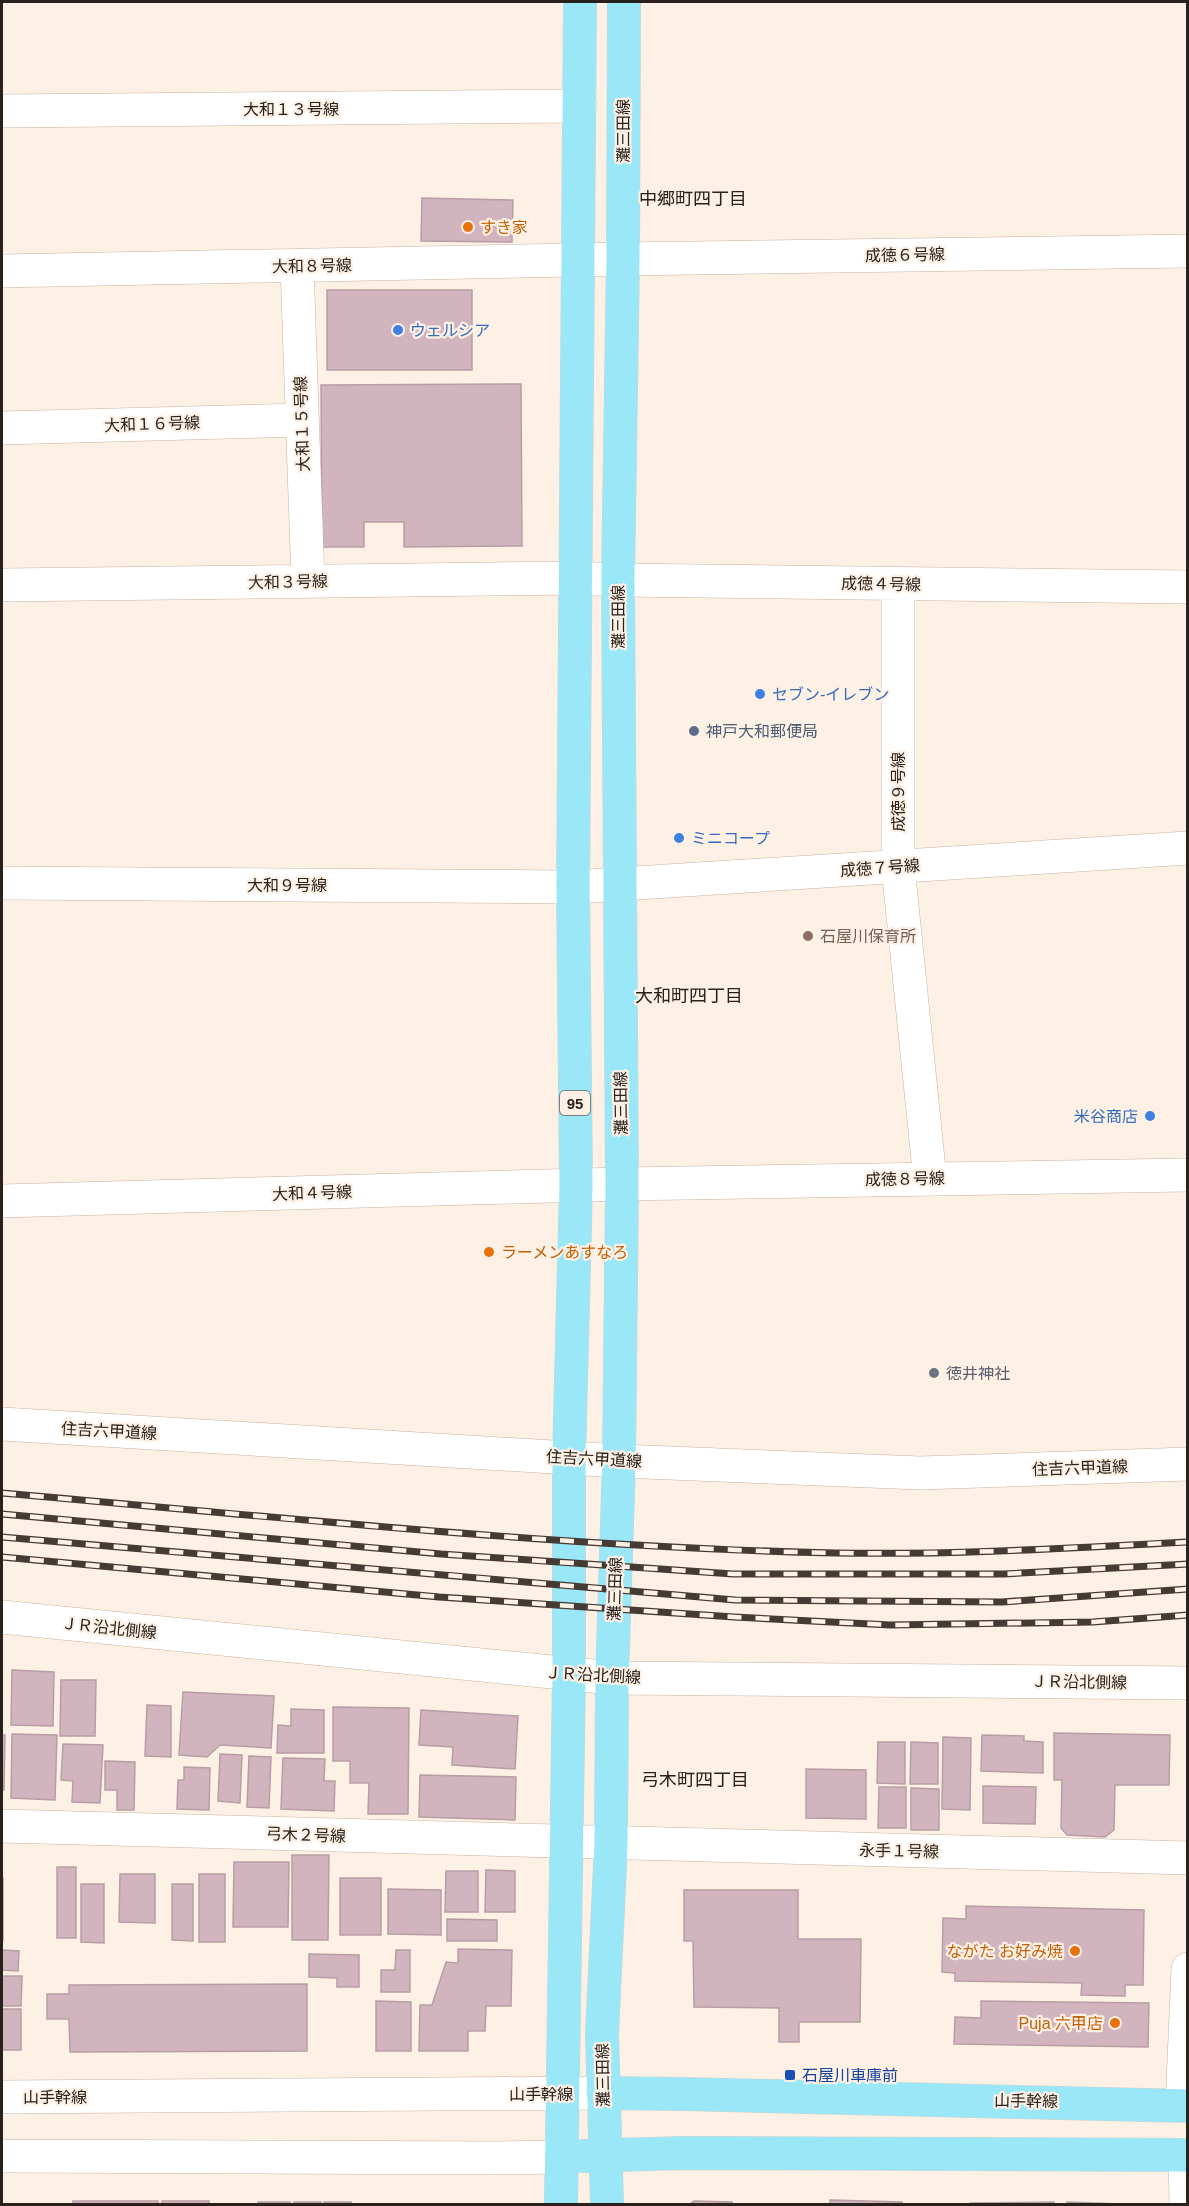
<svg xmlns="http://www.w3.org/2000/svg" width="1189" height="2206" font-family="Helvetica,'Noto Sans JP',sans-serif">
  <style>
    .building { fill: #d1b4bd; stroke: #b99da5; stroke-width: 1.5 }
    .lines { fill: none; stroke-linecap: round; stroke-linejoin: round }
    .minor-casing { stroke: #c9b3a2; stroke-width: 34 }
    .major-casing { stroke: #d4d3d1; stroke-width: 34 }
    .minor { stroke: #fff; stroke-width: 33 }
    .major { stroke: #99e7f7; stroke-width: 33 }
    .rail-casing { stroke: #443b35; stroke-width: 7 }
    .rail { stroke: #fdf0e5; stroke-width: 4.5; stroke-dasharray: 14; stroke-linecap: butt }
    .food-dot { fill: #e8710a; stroke: #fdf0e5; stroke-width: 2 }
    .shop-dot { fill: #3f7fe0; stroke: #fdf0e5; stroke-width: 2 }
    .service-dot { fill: #5c6f8a; stroke: #fdf0e5; stroke-width: 2 }
    .education-dot { fill: #8d6e63; stroke: #fdf0e5; stroke-width: 2 }
    .worship-dot { fill: #6b7280; stroke: #fdf0e5; stroke-width: 2 }
    .transit-dot { fill: #1a4fb4; stroke: #fdf0e5; stroke-width: 2 }
    .labels { text-anchor: middle; dominant-baseline: central; stroke-width: 4.5; stroke-linejoin: round; paint-order: stroke }
    .shield { fill: #fdf0e5; stroke: #695f58; stroke-width: 1.5 }
    .shield-label { font-size: 15px; font-weight: bold; fill: #29211b }
    .street-label { font-size: 16px; fill: #29211b; stroke: #fdf0e5 }
    .food-label { font-size: 16px; fill: #c56008; stroke: #fdf0e5; text-anchor: start }
    .shop-label { font-size: 16px; fill: #366cbe; stroke: #fdf0e5; text-anchor: start }
    .service-label { font-size: 16px; fill: #4e5e75; stroke: #fdf0e5; text-anchor: start }
    .education-label { font-size: 16px; fill: #785e54; stroke: #fdf0e5; text-anchor: start }
    .worship-label { font-size: 16px; fill: #5b616d; stroke: #fdf0e5; text-anchor: start }
    .transit-label { font-size: 16px; fill: #164399; stroke: #fdf0e5; text-anchor: start }
    .neighbourhood-label { font-size: 18px; fill: #29211b; stroke: #fdf0e5 }
  </style>
  <rect width="100%" height="100%" fill="#fdf0e5"/>
  <path class="building" d="M422,198L513,200L512,242L421,241Z
    M327,290H472V370H327Z
    M521,384L522,546L404,547V522H364V547H322L321,385Z
    M12,1670L54,1672L53,1726L11,1725Z
    M61,1680H96L95,1736H60Z
    M183,1692L274,1696L271,1748L220,1745L207,1757L179,1755Z
    M147,1705L171,1706V1757L145,1756Z
    M333,1707L409,1708L408,1814H368L369,1783H350V1761H333Z
    M291,1709L324,1710V1753H277L278,1725L291,1726Z
    M421,1710L518,1716L515,1769L452,1765L453,1747L419,1745Z
    M1054,1733L1170,1735L1169,1785H1115L1114,1830L1105,1837L1067,1835L1061,1828L1062,1780H1054Z
    M12,1734L57,1735L55,1800L11,1798Z
    M2,1735H5L4,1790H2Z
    M982,1735L1024,1736V1741L1043,1742V1773L981,1771Z
    M943,1737L971,1738L970,1810L942,1809Z
    M878,1742H905V1784L877,1783Z
    M911,1742L938,1743V1784H910Z
    M63,1744L103,1745L100,1803L72,1802L73,1781L61,1780Z
    M220,1754L242,1755L240,1803L218,1801Z
    M249,1756L271,1757L269,1808L247,1807Z
    M283,1758L325,1759L324,1781H335L334,1811L281,1809Z
    M105,1761L135,1762L134,1810H117V1790H105Z
    M184,1767L210,1768L209,1810L177,1809L178,1780H184Z
    M806,1769L866,1770V1819L806,1818Z
    M420,1775L516,1777L515,1820L419,1817Z
    M983,1786L1036,1787L1035,1824L983,1823Z
    M879,1787H906V1828H878Z
    M911,1788L939,1789V1830H911Z
    M292,1855H329L328,1940H292Z
    M234,1862H289L288,1927H233Z
    M57,1867H76V1938H57Z
    M486,1870L515,1871V1912H485Z
    M446,1871H478V1912H445Z
    M120,1874H155V1923L119,1922Z
    M199,1874H225V1942H199Z
    M2,1878H3V1940H2Z
    M340,1878H381V1935H340Z
    M81,1884H104V1943L81,1942Z
    M172,1884H193V1941L172,1940Z
    M388,1889L441,1890V1935L388,1934Z
    M684,1890H798V1939H861L860,2022H799V2042H779V2008L694,2007L693,1941H684Z
    M966,1906L1144,1910L1143,1985H1125V1996L1081,1995L1082,1983L955,1981V1973L942,1972L943,1918L966,1919Z
    M447,1919L497,1920V1941H447Z
    M458,1949L512,1950L511,2006H486L485,2031H468V2051H419L420,2005H432L446,1962L458,1963Z
    M2,1950L19,1951L18,1971L2,1970Z
    M396,1950H410V1992H381V1970H395Z
    M309,1954L359,1955V1987H337V1978L309,1977Z
    M2,1976H22L21,2006H2Z
    M307,1984V2051L70,2052L69,2019H47V1994H69V1985Z
    M376,2001L411,2002V2051H376Z
    M981,2001L1149,2003L1148,2047L954,2044L955,2017L981,2018Z
    M2,2009H21V2050H2Z
    M830,2200L902,2202V2204H830Z
    M73,2201H158V2204H73Z
    M162,2201H209V2204H162Z
    M694,2201L732,2202V2204H690Z
    M258,2202H290V2204H259Z
    M294,2202H321V2204H294Z
    M324,2202H351V2204H324Z
    M1054,2202V2204H972L971,2203Z
    M1067,2202L1121,2204H1067Z"/>
  <g class="lines">
    <defs>
      <path id="minor" d="M2,111L580,106
        M297,266L308,582
        M2,271L623,259L1188,251
        M2,428L302,420
        M898,584V867L930,1179
        M2,585L575,578L618,580L1188,587
        M2,883L573,887L1188,848
        M2,1201L622,1184L1188,1175
        M2,1424L619,1461L920,1473L1188,1464
        M2,1617L612,1678L1188,1683
        M2,1826L1188,1858
        M2,2097L603,2093
        M1182,2106L1188,1969
        M1185,2155L1186,2204
        M2,2156L497,2158L562,2157"/>
      <path id="major" d="M603,2093L683,2094L1188,2106
        M583,2156L683,2153L1188,2155
        M561,2204L569,1675V1458L576,1185L573,887L580,2
        M607,2204L602,2034L611,1844L612,1678L619,1461L622,1184L618,580L623,259L624,2"/>
    </defs>
    <use href="#minor" class="minor-casing"/>
    <use href="#major" class="major-casing"/>
    <use href="#minor" class="minor"/>
    <use href="#major" class="major"/>
    <defs>
      <path id="rail" d="M2,1493C279,1517 557,1547 835,1553C953,1555 1070,1548 1188,1542
        M2,1514L441,1554L733,1574H1004L1188,1564
        M2,1537L735,1600L1002,1602L1188,1589
        M2,1557L439,1597L734,1617L890,1625L1093,1622L1188,1615"/>
    </defs>
    <use href="#rail" class="rail-casing"/>
    <use href="#rail" class="rail"/>
  </g>
  <g class="food-dot">
    <circle cx="468" cy="227" r="6"/>
    <circle cx="489" cy="1252" r="6"/>
    <circle cx="1075" cy="1951" r="6"/>
    <circle cx="1115" cy="2023" r="6"/>
  </g>
  <g class="shop-dot">
    <circle cx="398" cy="330" r="6"/>
    <circle cx="760" cy="694" r="6"/>
    <circle cx="679" cy="838" r="6"/>
    <circle cx="1150" cy="1116" r="6"/>
  </g>
  <circle class="service-dot" cx="694" cy="731" r="6"/>
  <circle class="education-dot" cx="808" cy="936" r="6"/>
  <circle class="worship-dot" cx="934" cy="1373" r="6"/>
  <rect class="transit-dot" x="784" y="2069" width="12" height="12" rx="3"/>
  <g class="labels">
    <rect class="shield" x="560" y="1091" width="30" height="24" rx="4.5"/>
    <g class="shield-label">
      <text x="575" y="1103">95</text>
    </g>
    <g class="street-label">
      <text x="291" y="109">大和１３号線</text>
      <text transform="translate(623 131) rotate(-90)">灘三田線</text>
      <text transform="translate(905 255) rotate(-1)">成徳６号線</text>
      <text transform="translate(312 266) rotate(-1)">大和８号線</text>
      <text transform="translate(152 424) rotate(-2)">大和１６号線</text>
      <text transform="translate(302 424) rotate(-92)">大和１５号線</text>
      <text transform="translate(288 582) rotate(-1)">大和３号線</text>
      <text transform="translate(881 584) rotate(1)">成徳４号線</text>
      <text transform="translate(618 617) rotate(-90)">灘三田線</text>
      <text transform="translate(898 792) rotate(-90)">成徳９号線</text>
      <text transform="translate(880 868) rotate(-4)">成徳７号線</text>
      <text x="287" y="885">大和９号線</text>
      <text transform="translate(621 1103) rotate(-91)">灘三田線</text>
      <text transform="translate(905 1179) rotate(-1)">成徳８号線</text>
      <text transform="translate(312 1193) rotate(-2)">大和４号線</text>
      <text transform="translate(109 1431) rotate(3)">住吉六甲道線</text>
      <text transform="translate(594 1459) rotate(3)">住吉六甲道線</text>
      <text transform="translate(1080 1468) rotate(-2)">住吉六甲道線</text>
      <text transform="translate(615 1589) rotate(-88)">灘三田線</text>
      <text transform="translate(109 1628) rotate(6)">ＪＲ沿北側線</text>
      <text transform="translate(593 1675) rotate(3)">ＪＲ沿北側線</text>
      <text transform="translate(1079 1682) rotate(1)">ＪＲ沿北側線</text>
      <text transform="translate(306 1835) rotate(2)">弓木２号線</text>
      <text transform="translate(899 1851) rotate(1)">永手１号線</text>
      <text transform="translate(603 2075) rotate(-91)">灘三田線</text>
      <text x="541" y="2094">山手幹線</text>
      <text x="55" y="2097">山手幹線</text>
      <text transform="translate(1026 2101) rotate(1)">山手幹線</text>
    </g>
    <g class="food-label">
      <text x="480" y="227">すき家</text>
      <text x="501" y="1252">ラーメンあすなろ</text>
      <text x="1063" y="1951" text-anchor="end">ながた お好み焼</text>
      <text x="1103" y="2023" text-anchor="end">Puja 六甲店</text>
    </g>
    <g class="shop-label">
      <text x="410" y="330">ウェルシア</text>
      <text x="772" y="694">セブン-イレブン</text>
      <text x="691" y="838">ミニコープ</text>
      <text x="1138" y="1116" text-anchor="end">米谷商店</text>
    </g>
    <g class="service-label">
      <text x="706" y="731">神戸大和郵便局</text>
    </g>
    <g class="education-label">
      <text x="820" y="936">石屋川保育所</text>
    </g>
    <g class="worship-label">
      <text x="946" y="1373">徳井神社</text>
    </g>
    <g class="transit-label">
      <text x="802" y="2075">石屋川車庫前</text>
    </g>
    <g class="neighbourhood-label">
      <text x="693" y="199">中郷町四丁目</text>
      <text x="689" y="996">大和町四丁目</text>
      <text x="695" y="1780">弓木町四丁目</text>
    </g>
  </g>
  <rect width="1189" height="2206" fill="none" stroke="#29211b" stroke-width="6"/>
</svg>
